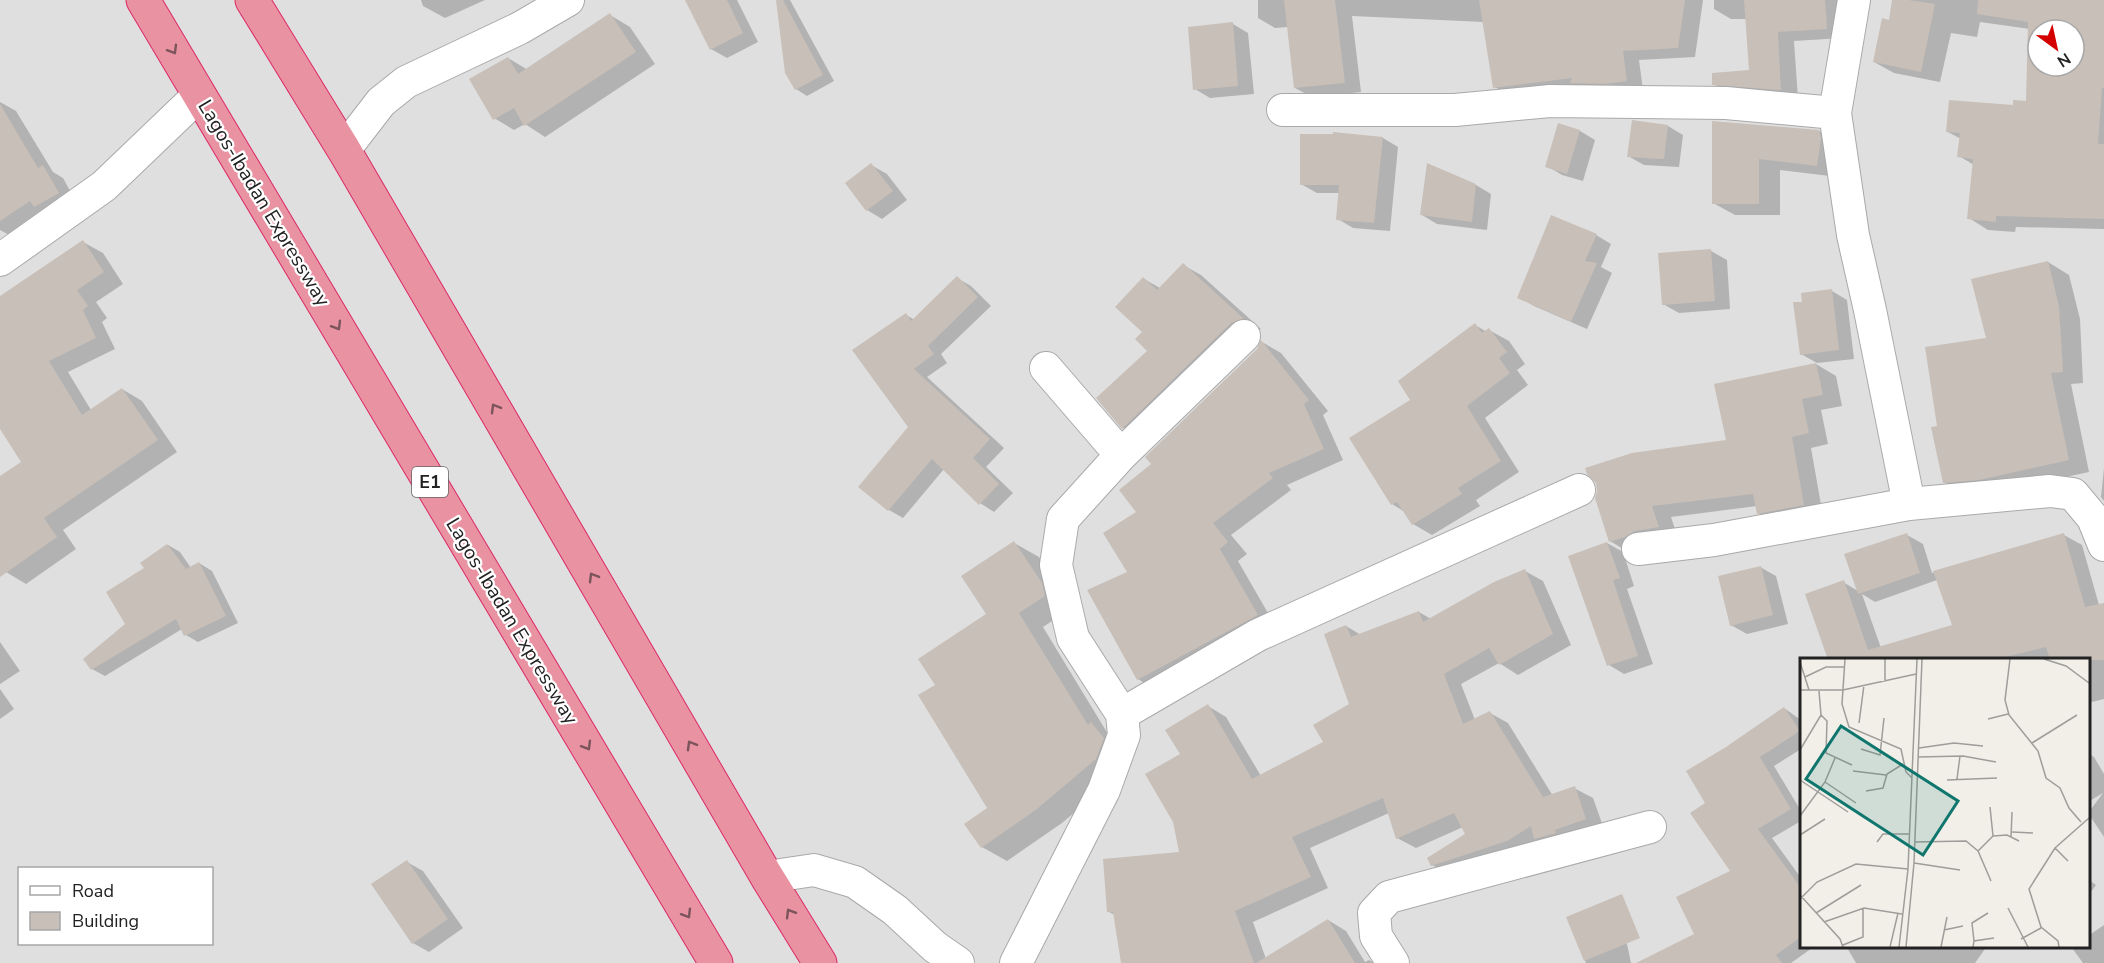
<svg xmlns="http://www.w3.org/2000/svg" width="2104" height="963" font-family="'Nunito Sans',sans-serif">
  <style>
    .residential { fill: #e0dfdf; fill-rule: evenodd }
    .shadow { fill: #0003; fill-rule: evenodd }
    .building { fill: #c7bfb8; fill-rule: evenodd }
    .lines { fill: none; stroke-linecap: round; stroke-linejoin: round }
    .minor-casing { stroke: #a9a9a9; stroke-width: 34 }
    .highway-casing { stroke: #dc2a67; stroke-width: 35 }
    .minor { stroke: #fff; stroke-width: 32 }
    .highway { stroke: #e892a2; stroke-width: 33 }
    .oneway { stroke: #7b545c }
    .labels { text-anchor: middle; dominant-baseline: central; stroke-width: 4.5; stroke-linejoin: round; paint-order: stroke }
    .shield { fill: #fff; stroke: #646464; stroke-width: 1.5 }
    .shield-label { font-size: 18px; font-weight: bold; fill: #222 }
    .street-label { font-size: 20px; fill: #222; stroke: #fff }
    .inset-road { fill: none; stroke: #9f9d99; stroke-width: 1.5 }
    .view { fill: #0f766e; fill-opacity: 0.15; stroke: #0f766e; stroke-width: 3 }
    .inset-edge { fill: none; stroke: #222; stroke-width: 3 }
  </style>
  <rect width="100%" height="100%" fill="#f2efe9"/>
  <path class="residential" d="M0,0H2104V963H0ZM2038,30H2074V66H2038ZM1801,660H2088V946H1801ZM20,868H212V944H20Z"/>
  <path class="shadow" d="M421,0H485L445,18L423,6Z
    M703,0H737L758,42L727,58L711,49Z
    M777,0H790L834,81L807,96L796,89Z
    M1258,0H1703L1695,57L1639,60L1643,90L1512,97L1495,87L1484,22L1352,16L1361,92L1312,97L1295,88L1288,27L1275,28L1258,18Z
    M1714,0H1841L1843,38L1794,41L1798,99L1731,94L1714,84L1750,72L1747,19H1731L1714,9Z
    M1893,0H2104V229L2016,227L2015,232L1988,230L1969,218L1974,165L1959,156L1961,139L1948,132L2027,103L2030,29L1980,22L1977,37L1951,33L1940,82L1894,73L1874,62L1890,22ZM2038,30H2074V66H2038Z
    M610,15L630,27L655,64L545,137L525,124L514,130L494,118L508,58L528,70Z
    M1233,24L1248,33L1254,94L1210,98L1195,89Z
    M0,102L16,111L53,172L63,178L78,205L13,237L0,230Z
    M1714,122L1819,131L1840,143L1838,177L1780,170V215H1735L1713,203Z
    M1559,125L1580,131L1595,140L1583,181L1562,175L1547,166Z
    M1668,126L1683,135L1679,167L1644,165L1628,156Z
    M1334,133L1383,138L1398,147L1390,231L1353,228L1338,219L1340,193H1317L1301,184Z
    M871,165L887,174L907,200L882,219L867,210Z
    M1476,185L1491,194L1487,230L1437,224L1422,215Z
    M1596,235L1611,244L1601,267L1612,273L1587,329L1534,306L1519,297Z
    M83,242L103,253L123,284L96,302L107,318L102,322L115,349L68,372L91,410L122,389L142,401L177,452L63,530L76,549L26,584L6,572L0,563V478L23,463L0,426V298Z
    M1711,251L1727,260L1730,309L1679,313L1663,304Z
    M2048,262L2069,275L2080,319L2083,383L2071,384L2089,472L2000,491L1965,494L1944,482L1938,427L1987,339Z
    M1183,265L1201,275L1261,329L1250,333L1142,438L1123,428L1149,351L1145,332L1144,279L1160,288Z
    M957,278L971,286L991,306L941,354L947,363L927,377L1004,448L986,467L1013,493L994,512L980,503L944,469L903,518L889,510L861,486L910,427L906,315L915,320Z
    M1832,291L1847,300L1854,359L1817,363L1801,354L1804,303Z
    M1475,325L1487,332L1489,330L1509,341L1525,364L1517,370L1528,385L1485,418L1519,472L1476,500L1480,506L1432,535L1413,524L1405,512L1392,504L1412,401Z
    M1262,342L1281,353L1328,411L1323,415L1343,460L1287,485L1291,490L1231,535L1247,554L1238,561L1276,627L1157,691L1138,679L1129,573L1139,512L1153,464L1258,350Z
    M1816,364L1836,376L1842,406L1821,410L1828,444L1811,448L1823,516L1778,524L1758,513L1757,506L1671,517L1678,538L1630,553L1610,541Z
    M2104,468V501L2101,497Z
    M1907,535L1923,544L1932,573L2064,535L2082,545L2099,605L2104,604V699L2088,703V660H1830L1843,582L1858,591ZM1937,580L1954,626L1881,648L1862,594L1875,602Z
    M1014,543L1039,557L1066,599L1069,610L1043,627L1108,734L1121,773L1062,823L1007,861L982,847L989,808L937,686L988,614Z
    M1607,543L1623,552L1634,586L1627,589L1653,664L1624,674L1609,665Z
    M168,545L180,552L191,568L199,563L212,571L238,623L198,642L186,635L182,629L105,676L92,669L85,660L127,624L146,569Z
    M1760,567L1776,576L1788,624L1747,634L1731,625Z
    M1525,571L1543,581L1571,645L1518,675L1499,663L1461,684L1475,720L1490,713L1508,723L1553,796L1574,788L1593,798L1604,829L1451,875L1432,865L1467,835L1463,827L1416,848L1397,838L1389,813L1310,848L1328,888L1253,922L1266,959L1328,920L1346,931L1365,962L1369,960L1374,963H1134L1115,915L1109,912L1181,853L1182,755L1208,706L1226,717L1261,776L1325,743L1351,705L1346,626L1361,635L1419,612L1431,619Z
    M0,642L20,671L0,684Z
    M0,689L14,709L0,719Z
    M1784,708L1801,720V749L1774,766L1801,811V821L1772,838L1801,878V946H1815L1791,963H1661L1696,935L1732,872L1707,803L1727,749Z
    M2088,753L2094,757L2104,774V837L2088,813L2103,793L2088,802Z
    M407,862L423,871L463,928L429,952L413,943Z
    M2088,879L2096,885L2088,896Z
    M1620,911L1631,963H1586L1568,918Z
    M2104,925V963H2083L2072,948L2088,946V936Z
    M1846,946H1987L1975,963H1856Z"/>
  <path class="building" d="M685,0H727L743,33L710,50Z
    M776,0H783L823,75L795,90L785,73Z
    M1284,0H1335L1345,83L1294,88Z
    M1479,0H1685L1678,48L1623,51L1627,81L1606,84L1570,83L1572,78L1493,88Z
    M1744,0H1825L1827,29L1778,32L1781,90L1712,85V73L1749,70Z
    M1892,0H1909L1935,4L1921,72L1873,62L1882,18L1889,20Z
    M1978,0H2104V88H2102L2098,144H2104V219L1996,216V222L1967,219L1973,159L1957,157L1960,133L1946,132L1949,100L2013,105V100L2026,101L2028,22L1977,14ZM2038,30H2074V66H2038Z
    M610,13L636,52L524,126L514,108L493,120L469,79L508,57L518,74Z
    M1233,22L1238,86L1193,90L1188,27Z
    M0,104L38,168L43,165L59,193L34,207L30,201L0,221Z
    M1632,120L1668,125L1664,159L1627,157Z
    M1712,121L1819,130L1821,138L1817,166L1759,159V204H1712Z
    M1558,123L1580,130L1567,174L1545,167Z
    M1333,132L1383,137L1374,223L1336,220L1339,185H1300V134H1333Z
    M871,163L893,191L866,211L845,183Z
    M1427,163L1476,184L1472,222L1420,215Z
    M1551,215L1597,234L1585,261L1597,263L1571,322L1517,298Z
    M83,240L104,272L77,290L88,306L83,310L96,338L49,361L82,415L122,388L158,440L44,518L57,537L0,577V476L21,462L0,429V296Z
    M1711,249L1715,301L1662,305L1658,253Z
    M2048,261L2059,306L2063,372L2051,373L2069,460L1979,480L1943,483L1931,427L1937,426L1925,347L1986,338L1971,279Z
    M1183,263L1244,319L1231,323L1122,429L1096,398L1147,351L1135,339L1142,332L1115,307L1143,277L1157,290Z
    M957,276L978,297L928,346L934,354L914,369L990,439L973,458L999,484L979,505L932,459L888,511L858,487L908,427L852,350L906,313L911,321Z
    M1832,289L1839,350L1800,355L1793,302H1802L1801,293Z
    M1475,323L1482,333L1489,328L1507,352L1499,358L1510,373L1467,406L1501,461L1458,488L1462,494L1412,525L1397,502L1391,505L1349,438L1410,400L1398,381Z
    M1261,340L1309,400L1304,404L1324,449L1269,473L1273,478L1213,523L1228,542L1220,549L1258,615L1137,680L1087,590L1127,572L1103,533L1136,512L1119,490L1151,464L1145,457L1257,349Z
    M1816,363L1823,395L1802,399L1809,433L1792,437L1804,505L1757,514L1753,494L1652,506L1659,527L1635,531L1625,537L1609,542L1595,498L1597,491L1596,483L1587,474L1585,468L1632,453L1726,440L1714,384Z
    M1907,533L1920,573L1858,594L1844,554Z
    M2064,533L2085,607L2104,603V660H2050L2046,647L1993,660H1828L1805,594L1844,580L1868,650L1952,625L1933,571Z
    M1014,541L1042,583L1045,596L1019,613L1088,725L1091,722L1104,738L1096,759L1037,809L981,848L964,824L987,808L918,695L935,685L918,659L986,614L961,576Z
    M1607,542L1620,578L1613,580L1638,656L1607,666L1568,556Z
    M167,544L186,569L199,562L226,616L184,636L176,619L91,670L83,659L125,624L106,592L144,568L140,563Z
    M1761,566L1773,615L1730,626L1718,576Z
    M1525,569L1553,634L1499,665L1489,648L1444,674L1463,724L1490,711L1543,797L1575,786L1586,819L1555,830L1556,833L1534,839L1531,826L1507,841L1431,866L1427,858L1465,834L1454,813L1396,839L1383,798L1292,837L1311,877L1235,911L1254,963H1121L1113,912H1107L1103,859L1179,852L1173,822L1145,774L1180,754L1165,730L1208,704L1252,779L1323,742L1313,725L1349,704L1324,634L1346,625L1351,637L1419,611L1423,622L1494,582Z
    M1784,707L1800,731L1760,757L1791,809L1758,829L1801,888V937L1776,955L1782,963H1636L1694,934L1676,897L1730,871L1690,813L1705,803L1686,771L1726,747Z
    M407,860L448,919L412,944L371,884Z
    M1622,894L1640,938L1584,961L1566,917Z
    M1328,919L1355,963H1256Z"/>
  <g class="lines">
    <defs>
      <path id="minor" d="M1854,0L1835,113L1853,235L1870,310L1909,504
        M1283,110H1455L1550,101L1726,103L1835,113
        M344,150L381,102L406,82L520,28L568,0
        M0,260L104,186L199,95
        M1046,368L1121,455
        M1638,549L1714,540L1909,504L2050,491L2073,494L2093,518L2104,545
        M1122,714L1258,635L1579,490
        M767,877L814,870L855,882L895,910L935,947L958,963
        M1016,963L1104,790L1124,735L1122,714L1073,638L1056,565L1063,519L1121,455L1244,336
        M1393,963L1376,936L1374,913L1389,897L1650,827"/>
      <path id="highway" d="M143,0L716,963
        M252,0L344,150L767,877L820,963"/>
    </defs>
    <use href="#minor" class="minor-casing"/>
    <use href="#highway" class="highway-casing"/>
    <use href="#minor" class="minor"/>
    <use href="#highway" class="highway"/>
  </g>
  <defs><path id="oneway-chevron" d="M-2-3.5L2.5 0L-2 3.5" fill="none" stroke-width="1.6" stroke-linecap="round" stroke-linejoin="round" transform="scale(1.5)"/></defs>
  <g class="oneway">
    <use href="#oneway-chevron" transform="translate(173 50) rotate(59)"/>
    <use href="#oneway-chevron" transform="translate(337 326) rotate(59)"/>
    <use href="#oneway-chevron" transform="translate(495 408) rotate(-120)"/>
    <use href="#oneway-chevron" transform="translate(593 577) rotate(-120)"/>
    <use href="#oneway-chevron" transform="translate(691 745) rotate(-120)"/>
    <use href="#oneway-chevron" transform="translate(587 746) rotate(59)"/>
    <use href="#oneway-chevron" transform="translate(790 913) rotate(-121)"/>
    <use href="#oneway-chevron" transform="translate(687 914) rotate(59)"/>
  </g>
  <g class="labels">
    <rect class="shield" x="412" y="467" width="36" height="30" rx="4.5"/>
    <g class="shield-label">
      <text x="430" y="482">E1</text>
    </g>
    <g class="street-label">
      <text transform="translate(264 203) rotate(59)">Lagos-Ibadan Expressway</text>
      <text transform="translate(512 621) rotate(59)">Lagos-Ibadan Expressway</text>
    </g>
  </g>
  <g transform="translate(1800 658)">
    <rect width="290" height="290" fill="#f2efe9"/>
    <path class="inset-road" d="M45,1L42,46L49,69L101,91L106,114L112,120M85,1V23M210,1L205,42L209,57L238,93L246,120L260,130L269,150L281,164M244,1L266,8L289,25M0,4L9,32M5,19L26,9H44M0,32H43L116,16M21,57L27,63L26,95L52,107M188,61L208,56M59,65L64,27M232,85L277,57M119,90L154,85L183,88M61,91L80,97L84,60M0,92L21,57L19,33M118,99L163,98L196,104M53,113L86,117M157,121L160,98M0,122L48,154M147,122L197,120M25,124L56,145M66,133L83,130L87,116L103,106M0,158L25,124L35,100M212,174L233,175M0,177L25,161M193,178L207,177L219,183M211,179L212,154M77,184L83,176H109M115,184L166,183L178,193L191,223M255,190L268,203M178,193L193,178L190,149M114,205L160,212M0,237L40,281L43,289M0,241L17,224L56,206L108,211M208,250L228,289M16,255L61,227M24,264L64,250L102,256M144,272L163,268M221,281L241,270M174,283L172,265L188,255M43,287L63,279V250M90,289L98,255M99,289L108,211L117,1M106,289L114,205L122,1M141,289L147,259M173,289L174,283L194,280M259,289L258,283L241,269L229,231L255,190L289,160"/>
    <path class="view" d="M41,68L158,143L123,197L6,121Z"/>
    <rect width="290" height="290" class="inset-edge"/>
  </g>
  <rect x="18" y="867" width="195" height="78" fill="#ffffff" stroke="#a7a7a7" stroke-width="1.5"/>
  <rect x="30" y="886" width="30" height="9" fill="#ffffff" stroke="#a7a7a7" stroke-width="1.5"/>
  <text x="72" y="897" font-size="18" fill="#222222">Road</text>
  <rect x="30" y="912" width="30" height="18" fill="#c7bfb8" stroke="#a7a7a7" stroke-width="1.5"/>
  <text x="72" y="927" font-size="18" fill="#222222">Building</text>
  <g transform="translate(2056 48) rotate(147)"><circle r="28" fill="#ffffff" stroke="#a7a7a7" stroke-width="1.5"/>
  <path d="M0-4.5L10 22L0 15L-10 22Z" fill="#d40000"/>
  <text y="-9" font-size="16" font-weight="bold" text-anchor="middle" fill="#222222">N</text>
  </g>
</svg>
